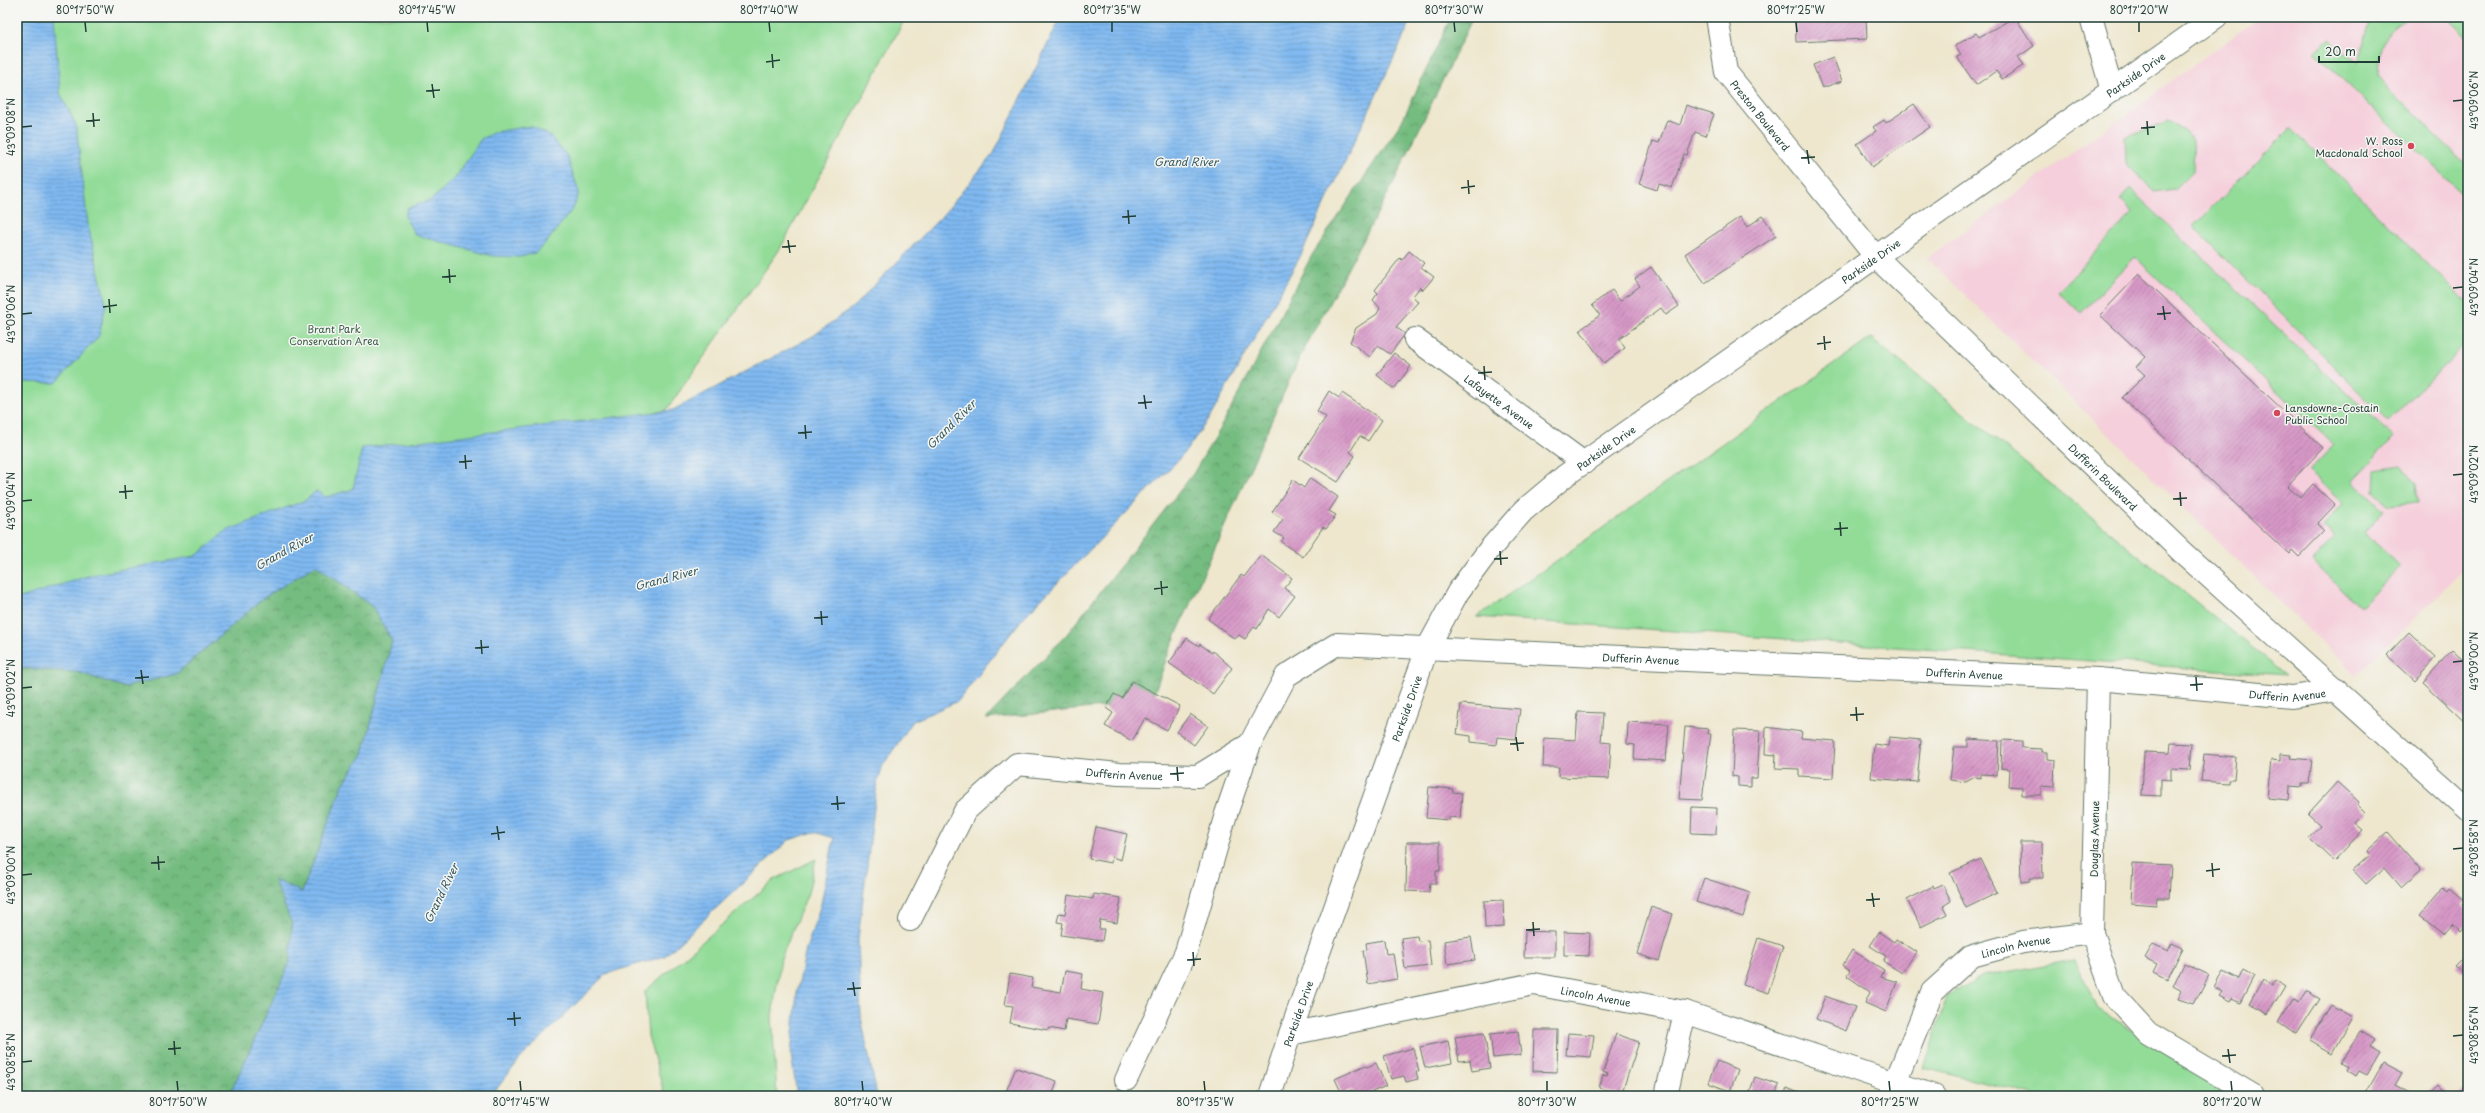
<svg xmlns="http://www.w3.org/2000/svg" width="2485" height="1113" font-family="'Playpen Sans',sans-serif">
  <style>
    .built { fill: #f5cfdb }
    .green { fill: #92dc98; stroke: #588c66 }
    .forest { fill: url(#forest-crowns); stroke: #4a7c5a }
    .water { fill: url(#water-rules); stroke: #507b92 }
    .building { fill: url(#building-hatch) }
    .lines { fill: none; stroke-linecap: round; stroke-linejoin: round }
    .minor-casing { stroke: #67786a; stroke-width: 24 }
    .minor { stroke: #fff; stroke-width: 22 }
    .ticks { fill: none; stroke: #1f3d34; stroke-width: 1.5 }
    .poi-dot { fill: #d1495b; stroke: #f6f6f2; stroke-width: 1.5 }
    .labels { text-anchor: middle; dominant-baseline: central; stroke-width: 3; stroke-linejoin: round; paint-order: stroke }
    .street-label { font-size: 10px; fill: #1f3d34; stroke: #f6f6f2 }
    .poi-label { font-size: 10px; fill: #1f3d34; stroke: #f6f6f2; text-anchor: end }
    .park-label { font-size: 10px; fill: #365d48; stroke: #f6f6f2 }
    .water-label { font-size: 11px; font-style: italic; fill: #375c63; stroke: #f6f6f2 }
    .neatline { fill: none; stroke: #1f3d34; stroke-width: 1.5 }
    .ticks-label { font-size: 10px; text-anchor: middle; fill: #1f3d34 }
  </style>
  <defs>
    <pattern id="forest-crowns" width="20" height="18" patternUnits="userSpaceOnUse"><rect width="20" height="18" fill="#75bc80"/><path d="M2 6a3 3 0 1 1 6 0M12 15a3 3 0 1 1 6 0" fill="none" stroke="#5f9a6a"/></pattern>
    <pattern id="water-rules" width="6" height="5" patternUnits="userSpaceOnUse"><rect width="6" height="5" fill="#80b9f1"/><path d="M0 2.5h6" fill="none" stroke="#6898c4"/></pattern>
    <pattern id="building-hatch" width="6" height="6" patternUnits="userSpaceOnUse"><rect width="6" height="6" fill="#d798c7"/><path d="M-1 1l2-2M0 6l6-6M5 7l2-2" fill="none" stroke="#ae7da2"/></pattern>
  </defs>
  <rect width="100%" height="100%" fill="#f6f6f2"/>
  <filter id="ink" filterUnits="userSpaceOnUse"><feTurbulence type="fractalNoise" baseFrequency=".025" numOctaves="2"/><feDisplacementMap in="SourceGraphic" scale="8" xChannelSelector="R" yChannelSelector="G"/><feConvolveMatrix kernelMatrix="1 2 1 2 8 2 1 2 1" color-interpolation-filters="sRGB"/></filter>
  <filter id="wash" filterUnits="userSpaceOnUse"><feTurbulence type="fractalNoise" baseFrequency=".012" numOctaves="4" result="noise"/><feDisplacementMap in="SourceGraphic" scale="16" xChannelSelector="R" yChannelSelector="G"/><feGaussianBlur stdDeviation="0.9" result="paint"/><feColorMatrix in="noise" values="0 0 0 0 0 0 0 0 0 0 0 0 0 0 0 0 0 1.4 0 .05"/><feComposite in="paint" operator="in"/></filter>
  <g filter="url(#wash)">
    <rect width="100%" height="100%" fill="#eee7ce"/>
    <path class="built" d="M2260,17H2468V566L2356,676L1927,258Z"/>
    <path class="green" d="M17,17H906L780,249L199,1072L17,1096Z
      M2376,17H2409C2380,33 2380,45 2378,75L2389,90L2468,166V199L2315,53L2329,39L2358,63L2370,22Z
      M2443,17H2468V38L2446,17Z
      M2168,121C2196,135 2194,142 2193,171L2175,189L2154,192L2126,163L2125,137Z
      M2291,128L2468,304V342L2388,421L2193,226Z
      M2130,189L2394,437L2353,480L2384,510L2364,532L2400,566L2360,607L2312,561L2335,537L2323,526L2343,504L2309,471L2334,445L2135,257L2081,313L2058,292L2133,213L2120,200Z
      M1871,338L2286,675L1477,617Z
      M2402,465L2416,483L2418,502L2389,505L2374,492L2375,469Z
      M816,859L808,893L781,958L772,1016L777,1096H665L648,1036L645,991L774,880Z
      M2074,960L2098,1009L2239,1096H2037L1924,1068L1947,996L1983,976Z"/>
    <path class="forest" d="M1451,17H1473L1391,188L1298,361L1170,649L1151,702L986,719L1067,634L1193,474L1227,416L1312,255L1402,121Z
      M316,565L373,607L392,641L363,754L342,786L302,892L274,880L292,924L290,962L229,1096H17V668L77,672L124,687L176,674L265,597Z"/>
    <path class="water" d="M17,17H54L60,93L76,125L88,225L106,304L99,336L56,383L17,382Z
      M1061,17H1413L1301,255L1210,417L1183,455L1023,618L958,701L913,721L883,765L877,784L858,939L861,1017L877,1096H797L791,1054L797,993L806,949L821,904L834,838L814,832L789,840L665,956L606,974L520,1059L491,1096H229L290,962L292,924L274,880L302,892L342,786L363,754L392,641L373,607L316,565L265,597L176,674L124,687L77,672L17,668V599L91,575L196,556L226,531L306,500L316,491L326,497L353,489L362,448L673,410L813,336L853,307L941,217L994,153Z
      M531,126L550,136L567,156L579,192L574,207L546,243L535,253L520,257L493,256L415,235L405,217L407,208L431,200L456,177L481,139L495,132Z"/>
    <g id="blocks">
      <path class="building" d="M1795,17H1866L1867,39L1796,42Z
        M2015,17L2034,46L2018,57L2024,65L2002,79L1996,71L1976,85L1957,57L1961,55L1955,46L1976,33L1979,37Z
        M1833,57L1842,81L1822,88L1813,65Z
        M1914,104L1930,127L1872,167L1857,144L1876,131L1873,127L1884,120L1886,123Z
        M1686,105L1714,114L1706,136L1695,132L1687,155L1684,154L1672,188L1659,184L1657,190L1639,184L1653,141L1659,143L1667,120L1680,125Z
        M1763,216L1776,236L1705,283L1685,254L1740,217L1747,227Z
        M1409,251L1424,263L1421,267L1434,277L1423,290L1420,287L1413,296L1418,302L1396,327L1405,334L1390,354L1378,346L1370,357L1350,342L1356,328L1377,314L1380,308L1373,300L1378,293L1375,290L1400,258L1402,260Z
        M1651,267L1679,306L1666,315L1661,308L1619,339L1625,348L1604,363L1580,330L1600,315L1592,305L1612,290L1620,301L1640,286L1635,279Z
        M2139,274L2323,448L2287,486L2300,498L2313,484L2335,505L2317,524L2324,531L2299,557L2292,550L2289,554L2122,398L2145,375L2136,367L2145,357L2100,315Z
        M1394,353L1411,366L1394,389L1377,375Z
        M1329,391L1339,398L1342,393L1382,420L1368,441L1360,436L1350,452L1355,456L1338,482L1299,458L1326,417L1317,411Z
        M1310,478L1338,497L1329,511L1336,515L1326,529L1323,527L1303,557L1281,542L1284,538L1274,532L1283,519L1272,512L1293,480L1304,488Z
        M1261,555L1292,578L1284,588L1295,596L1279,617L1269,609L1257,629L1254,627L1245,639L1239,635L1235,639L1208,619L1241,575L1244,577Z
        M2409,632L2436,658L2415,681L2387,655Z
        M1187,638L1199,646L1200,644L1212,653L1213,651L1232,668L1213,694L1169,663Z
        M2452,650L2468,665L2467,723L2423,682Z
        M1132,681L1180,706L1167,730L1145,718L1132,741L1105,726L1113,713L1106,708L1114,694L1122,698Z
        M1461,704L1520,709L1516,739L1497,737L1496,745L1471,742V736L1457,734Z
        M1578,712L1603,713L1601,742L1611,743L1609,779L1558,777L1559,767H1543L1544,738L1576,740Z
        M1190,714L1208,726L1194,745L1177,732Z
        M1628,722L1669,724L1666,761L1634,759L1635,745L1627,744Z
        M1685,727L1709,729L1708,734H1711L1702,800L1679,799Z
        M1766,727L1802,732L1801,738L1835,741L1833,778L1799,776V769L1775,768L1776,755L1765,754Z
        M1734,730L1760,731L1757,778H1751V787L1738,786V777L1732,776Z
        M1889,737L1921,740L1917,782L1871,778L1874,744L1888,746Z
        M1968,739L1999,741L1997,775L1981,774V778L1975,777L1966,782L1950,780L1954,747H1968Z
        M2002,740L2022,741V748L2041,749V752H2047V759L2055,760L2054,787L2041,786V795H2022V787L2009,786L2010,769L2001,768Z
        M2171,743L2192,744L2190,770L2171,769V780L2161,779V796L2142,795L2144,752L2170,753Z
        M2204,754L2236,757L2234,779H2229V783L2201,781Z
        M2280,754L2291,755L2290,758L2312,760L2309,784H2302V787L2290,786L2289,800L2267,798L2271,760L2280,761Z
        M2337,782L2359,802L2357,804L2366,813L2355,823L2363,830L2334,861L2309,837L2320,825L2308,814Z
        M1429,787L1453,789L1452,792L1462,793L1460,818L1449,817V820L1426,818Z
        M1692,807L1717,808L1716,834L1691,833Z
        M1096,827L1127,834L1121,860L1112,857L1111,863L1089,859Z
        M2388,832L2421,870L2401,888L2384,868L2366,884L2353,870L2370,855L2367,851Z
        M1407,842H1440V871H1436V883H1430L1429,892L1406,891Z
        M2020,842H2042L2043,878H2030V881L2021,882Z
        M1981,859L1997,893L1966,908L1950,873Z
        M2133,863L2171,865L2169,898H2157L2156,905L2131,903Z
        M1704,878L1750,893L1743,917L1696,902Z
        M1943,885L1951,901L1943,906L1947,914L1921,927L1907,900L1933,886L1934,889Z
        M2443,887L2448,891L2450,888L2466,901L2462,904L2468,909V923L2459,933L2452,926L2444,935L2419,915Z
        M1094,894L1121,898L1117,923L1100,920L1099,929H1104L1102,941L1061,935L1063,923L1057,922L1059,913L1065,914L1068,895L1093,899Z
        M1503,900L1504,927L1485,928L1484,901Z
        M1651,907L1673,914L1659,961L1637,954Z
        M1525,931L1555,932V957H1524Z
        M1564,932L1590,933L1589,956L1564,955Z
        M1879,932L1894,942L1896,939L1916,952L1902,973L1883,961L1886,956L1870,946Z
        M1417,936L1418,941L1428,940L1431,966L1405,969L1401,938Z
        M1471,937L1475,960L1447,964L1444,941Z
        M1758,938L1783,946L1768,993L1743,985Z
        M1384,940L1386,954L1393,953L1397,979L1368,984L1363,951L1367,950L1366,943Z
        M2172,943L2183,948L2167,979L2153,972L2157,964L2145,958L2153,944L2168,951Z
        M1852,950L1884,970L1881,977L1897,982L1886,1012L1865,1003L1870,992L1847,976L1850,971L1843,965Z
        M2468,955V976L2457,966Z
        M2184,963L2209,975L2194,1004L2178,999L2182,991L2173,986Z
        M2243,970L2254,976L2240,1003L2232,999L2230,1002L2219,996L2222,992L2214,988L2223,971L2239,979Z
        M1065,971L1083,974L1081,989L1103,993L1098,1024L1066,1019L1064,1031L1049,1028L1048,1030L1010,1023L1013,1006L1005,1005L1010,974L1033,978L1031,987L1061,992Z
        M2263,980L2272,986L2276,980L2285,986L2268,1014L2249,1004Z
        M2306,991L2320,999L2297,1035L2279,1022L2293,998L2299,1002Z
        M1825,996L1855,1007L1846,1031L1816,1019Z
        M2331,1005L2352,1017L2332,1053L2310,1040Z
        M1534,1030H1558L1557,1072L1533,1071Z
        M1518,1031L1521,1055L1493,1058L1490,1034Z
        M2360,1031L2375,1040L2370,1047L2380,1053L2367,1075L2359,1071L2356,1076L2347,1070L2349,1066L2342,1062Z
        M1484,1033L1490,1068L1472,1071L1470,1060L1459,1061L1455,1037Z
        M1568,1033L1594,1035L1591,1057L1566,1055Z
        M1616,1034L1639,1042L1621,1095L1599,1088L1603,1075L1607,1076L1608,1074L1603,1072Z
        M1448,1041L1452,1063L1425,1068L1420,1047Z
        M1413,1048L1419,1071H1416L1418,1079L1406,1082L1404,1076L1391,1079L1384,1056Z
        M1717,1061L1738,1070L1730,1091L1708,1083Z
        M1376,1063L1386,1086L1363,1096H1355L1352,1090L1342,1094L1335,1079L1366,1065L1367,1067Z
        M2383,1063L2402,1073L2395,1085L2415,1096L2365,1095Z
        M1016,1068L1057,1081L1052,1096H1004Z
        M1755,1077L1779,1085L1775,1096H1748Z
        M2438,1084L2449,1096H2425Z
        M2468,1085V1096H2457Z
        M1787,1088L1806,1096H1784Z"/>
    </g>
  </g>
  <g filter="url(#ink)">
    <use href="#blocks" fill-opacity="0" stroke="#67786a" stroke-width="1"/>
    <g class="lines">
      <defs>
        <g id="minor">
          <path id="s1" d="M1717,17L1726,72L1876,257L2182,552L2468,810"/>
          <path d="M2091,17L2112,91"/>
          <path id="s2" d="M1415,339L1584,463"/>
          <path d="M2098,679L2092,933L2114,996L2148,1033L2254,1096"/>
          <path id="s3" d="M910,920L965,811L1017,764L1119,774L1198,776L1250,744L1286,676L1337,644L2098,679L2292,697L2337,690"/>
          <path id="s4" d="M1290,1034L1534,984L1685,1012L1934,1096"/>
          <path d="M1126,1080L1186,952L1226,814L1250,744"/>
          <path id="s5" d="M1895,1083L1932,992L1972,956L2023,942L2092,933"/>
          <path id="s6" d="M1270,1096L1290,1034L1427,649L1458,592L1489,550L1523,511L1566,475L2216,17"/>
          <path d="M1666,1096L1685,1012"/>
        </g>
      </defs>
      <use href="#minor" class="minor-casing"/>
      <use href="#minor" class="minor"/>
    </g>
  </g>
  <path class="ticks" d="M85,22L86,32M427,22L428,32M769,22L770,32M1112,22V32M1454,22L1455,32M1796,22L1797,32M2139,22V32M772,54L773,68M766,62L780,60M432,84L434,98M426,91L440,90M2453,101L2463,100M93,113L94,127M86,121L100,120M2147,121L2148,135M22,127L32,126M2141,128L2155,127M1807,150L1809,164M1801,158L1815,157M1468,180L1469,194M1461,188L1475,186M1128,210L1129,224M1122,217L1136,216M788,240L790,253M782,247L796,246M449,269L450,283M442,277L456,276M2453,288L2463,287M109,299L110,313M2163,306L2165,320M103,307L117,305M22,314L32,313M2157,314L2171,313M1824,336L1825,350M1817,344L1831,342M1484,366L1485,380M1478,373L1492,372M1144,395L1146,409M1138,403L1152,402M805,425L806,439M798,433L812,432M465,455L466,469M459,462L472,461M2453,475L2463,474M125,485L126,499M119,492L133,491M2180,492L2181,506M2173,499L2187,498M22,501L32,500M1840,522L1841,536M1834,529L1848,528M1500,551L1501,565M1494,559L1508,558M1161,581L1162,595M1154,589L1168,587M821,611L822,625M814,618L828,617M481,640L482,654M475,648L489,647M2453,662L2463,661M141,670L143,684M2196,677L2197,691M135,678L149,677M2190,685L2203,684M22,688L32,687M1856,707L1857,721M1850,715L1864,714M1516,737L1518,751M1510,744L1524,743M1177,767L1178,781M1170,774L1184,773M837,796L838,810M831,804L845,803M497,826L499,840M491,834L505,832M2453,849L2463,848M158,856L159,870M151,863L165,862M2212,863L2213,877M2206,871L2220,869M22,875L32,874M1872,893L1874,907M1866,900L1880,899M1533,922L1534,936M1526,930L1540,929M1193,952L1194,966M1187,960L1201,959M853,982L855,996M847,989L861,988M514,1012L515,1026M507,1019L521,1018M2453,1036L2463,1035M174,1041L175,1055M168,1049L181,1048M2228,1049L2230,1063M2222,1056L2236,1055M22,1062L32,1061M177,1081L178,1091M520,1081L521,1091M862,1081L863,1091M1204,1081L1205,1091M1547,1081V1091M1889,1081L1890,1091M2231,1081L2232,1091"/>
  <g class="poi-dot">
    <circle cx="2411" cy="146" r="4"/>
    <circle cx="2277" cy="413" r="4"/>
  </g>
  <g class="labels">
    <g class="street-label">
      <text stroke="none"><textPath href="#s6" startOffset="1395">Parkside Drive</textPath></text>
      <text stroke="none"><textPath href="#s1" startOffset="111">Preston Boulevard</textPath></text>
      <text stroke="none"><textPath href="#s6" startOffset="1071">Parkside Drive</textPath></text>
      <text stroke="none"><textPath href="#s2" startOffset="105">Lafayette Avenue</textPath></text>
      <text stroke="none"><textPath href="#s6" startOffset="747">Parkside Drive</textPath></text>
      <text stroke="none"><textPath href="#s1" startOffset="610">Dufferin Boulevard</textPath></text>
      <text stroke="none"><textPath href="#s3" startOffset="876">Dufferin Avenue</textPath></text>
      <text stroke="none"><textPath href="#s3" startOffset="1200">Dufferin Avenue</textPath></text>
      <text stroke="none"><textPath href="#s3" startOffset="1524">Dufferin Avenue</textPath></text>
      <text stroke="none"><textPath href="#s6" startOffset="411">Parkside Drive</textPath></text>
      <text stroke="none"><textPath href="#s3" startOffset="300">Dufferin Avenue</textPath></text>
      <text transform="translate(2094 839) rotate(-89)">Douglas Avenue</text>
      <text stroke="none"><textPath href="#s5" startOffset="197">Lincoln Avenue</textPath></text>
      <text stroke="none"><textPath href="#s4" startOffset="312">Lincoln Avenue</textPath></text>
      <text stroke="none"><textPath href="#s6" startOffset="87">Parkside Drive</textPath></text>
    </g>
    <g class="poi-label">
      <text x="2403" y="140">W. Ross<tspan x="2403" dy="12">Macdonald School</tspan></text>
      <text x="2285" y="407" text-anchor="start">Lansdowne-Costain<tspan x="2285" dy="12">Public School</tspan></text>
    </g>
    <g class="park-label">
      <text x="334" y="328">Brant Park<tspan x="334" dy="12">Conservation Area</tspan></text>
    </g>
    <g class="water-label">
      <text x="1186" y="161">Grand River</text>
      <text transform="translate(951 424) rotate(-45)">Grand River</text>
      <text transform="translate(284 551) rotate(-29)">Grand River</text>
      <text transform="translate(666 578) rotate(-15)">Grand River</text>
      <text transform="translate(441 893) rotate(-64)">Grand River</text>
    </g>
  </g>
  <rect width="2485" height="1113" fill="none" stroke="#f6f6f2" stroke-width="44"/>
  <path d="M2319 56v6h60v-6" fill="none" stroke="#1f3d34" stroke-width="2"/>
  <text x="2325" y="56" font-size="12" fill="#1f3d34" stroke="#f6f6f2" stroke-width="3" paint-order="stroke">20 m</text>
  <rect x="22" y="22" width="2441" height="1069" class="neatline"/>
  <g class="ticks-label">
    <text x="85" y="14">80°17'50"W</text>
    <text x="427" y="14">80°17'45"W</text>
    <text x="769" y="14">80°17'40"W</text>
    <text x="1112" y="14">80°17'35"W</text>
    <text x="1454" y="14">80°17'30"W</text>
    <text x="1796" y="14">80°17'25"W</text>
    <text x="2139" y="14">80°17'20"W</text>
    <text transform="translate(2474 100) rotate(-90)" y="4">43°09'06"N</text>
    <text transform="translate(11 127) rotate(-90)" y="4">43°09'08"N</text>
    <text transform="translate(2474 287) rotate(-90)" y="4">43°09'04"N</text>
    <text transform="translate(11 314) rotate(-90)" y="4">43°09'06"N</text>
    <text transform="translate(2474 474) rotate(-90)" y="4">43°09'02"N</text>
    <text transform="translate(11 501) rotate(-90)" y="4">43°09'04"N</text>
    <text transform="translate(2474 661) rotate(-90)" y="4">43°09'00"N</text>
    <text transform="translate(11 688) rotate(-90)" y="4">43°09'02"N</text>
    <text transform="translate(2474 848) rotate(-90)" y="4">43°08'58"N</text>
    <text transform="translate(11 875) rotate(-90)" y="4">43°09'00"N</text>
    <text transform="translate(2474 1035) rotate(-90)" y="4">43°08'56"N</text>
    <text transform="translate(11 1062) rotate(-90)" y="4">43°08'58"N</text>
    <text x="178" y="1106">80°17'50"W</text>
    <text x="521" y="1106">80°17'45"W</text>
    <text x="863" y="1106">80°17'40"W</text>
    <text x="1205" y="1106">80°17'35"W</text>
    <text x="1547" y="1106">80°17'30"W</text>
    <text x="1890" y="1106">80°17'25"W</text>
    <text x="2232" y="1106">80°17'20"W</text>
  </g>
</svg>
